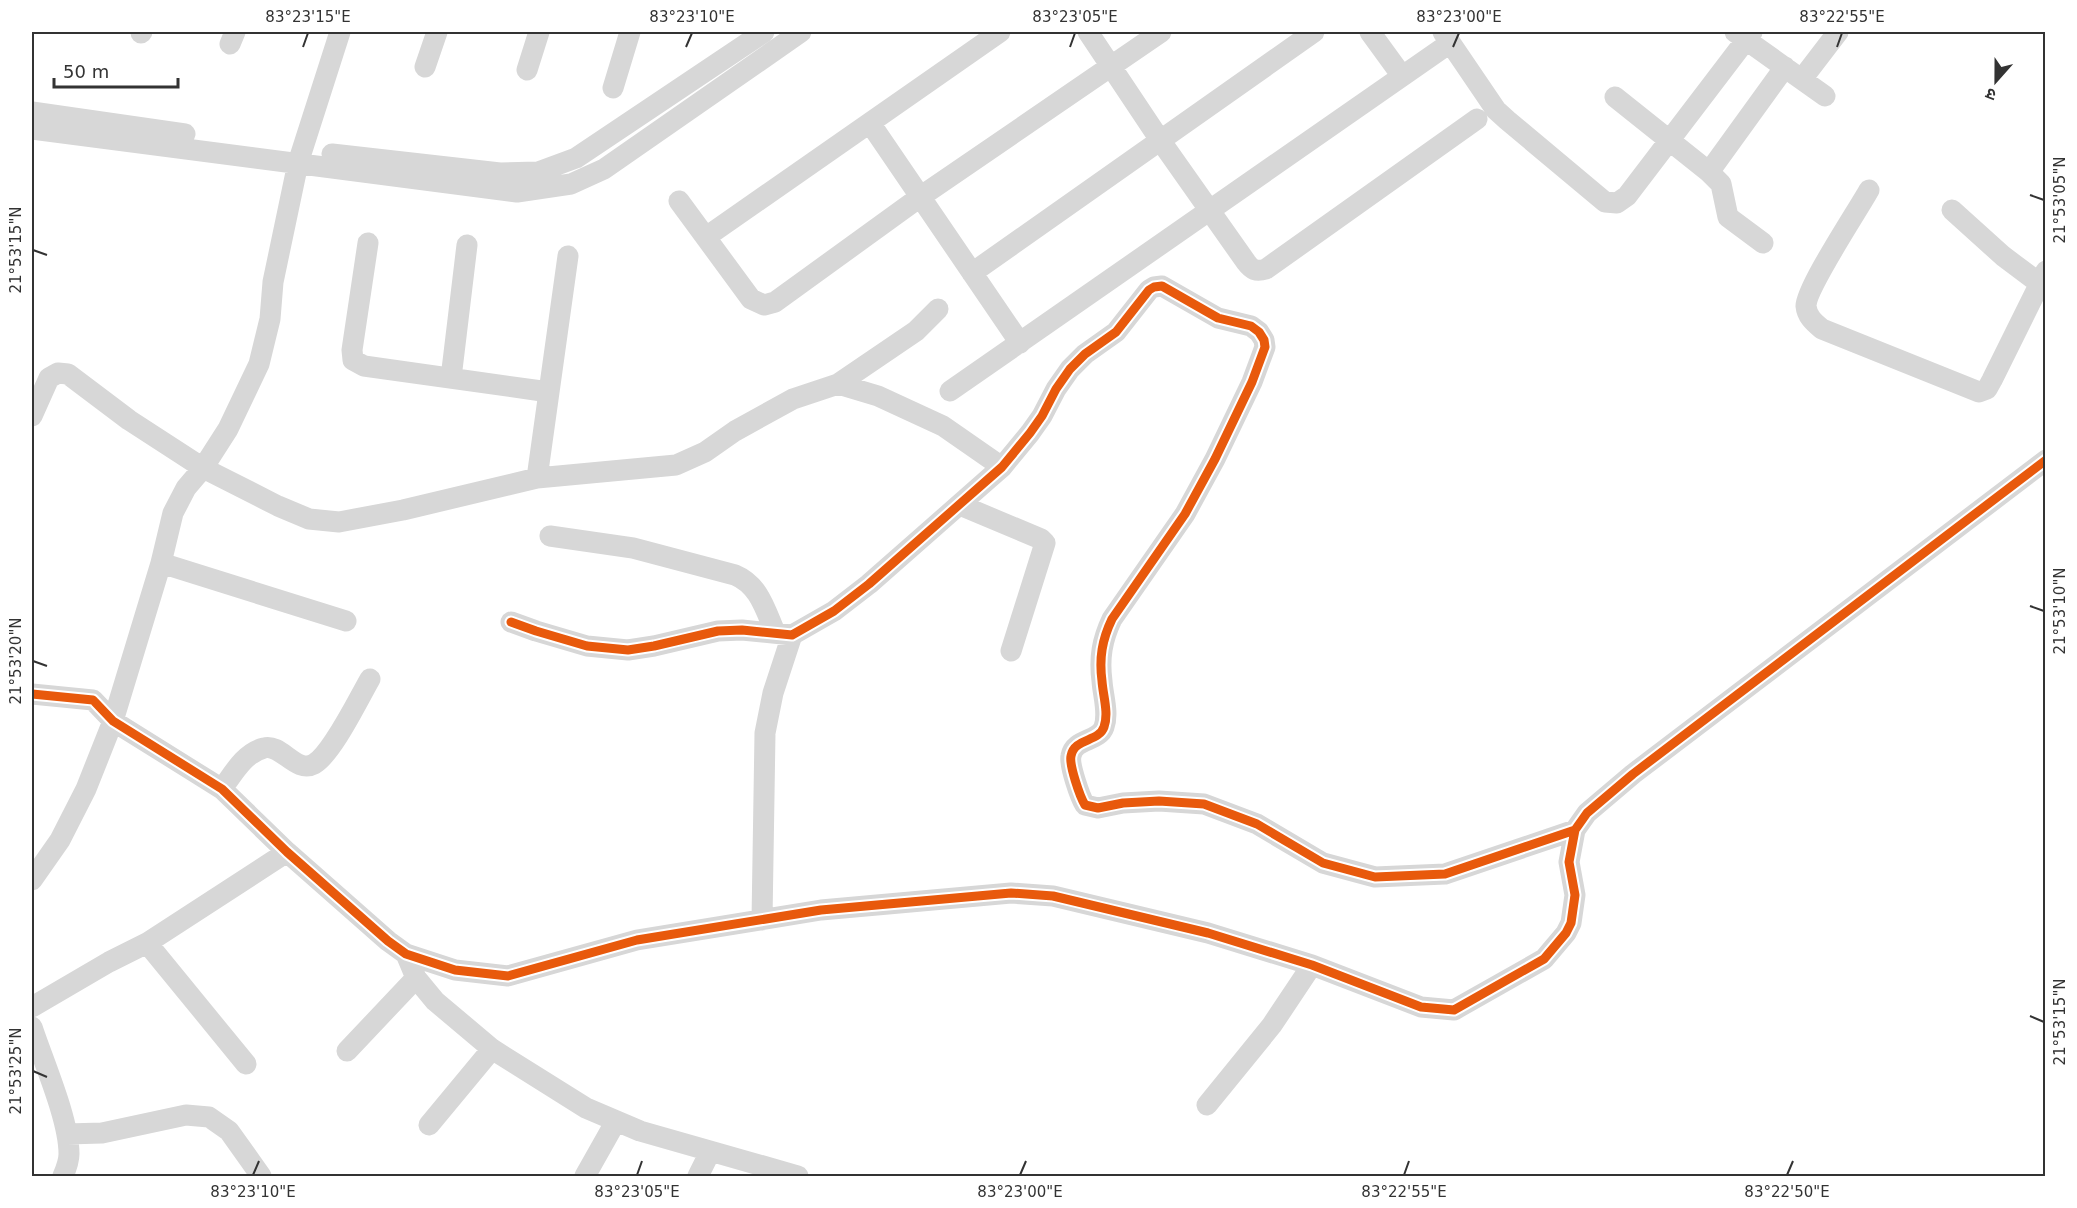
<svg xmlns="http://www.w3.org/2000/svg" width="2077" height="1208" font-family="'DejaVu Sans','Noto Sans Devanagari',sans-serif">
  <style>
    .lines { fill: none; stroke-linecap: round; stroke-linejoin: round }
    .minor { stroke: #d7d7d7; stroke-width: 21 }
    .cycleway-casing { stroke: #fff; stroke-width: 13 }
    .cycleway { stroke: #e8590c; stroke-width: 9 }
    .ticks { fill: none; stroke: #333; stroke-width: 2 }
    .neatline { fill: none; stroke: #333; stroke-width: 2 }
    .ticks-label { font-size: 15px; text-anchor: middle; fill: #333 }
  </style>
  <rect width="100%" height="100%" fill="#fff"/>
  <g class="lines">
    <path class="minor" d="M1088,32L1160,140L1246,262C1252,270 1256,272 1266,269L1477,119
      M1370,32L1402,76
      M1443,32L1496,110L1507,120L1605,202L1617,203L1627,196L1752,32
      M1735,32L1825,96
      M141,33L142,32
      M230,44L235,32
      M425,67L437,32
      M527,70L539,32
      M1802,79L1838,32
      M613,88L630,32
      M1615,97L1709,172L1721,184L1728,217L1763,243
      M32,112L185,134
      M870,123L1020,343
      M32,129L517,192L571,184L604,169L801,32
      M332,154L500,173L538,172L576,158L764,32
      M1709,172L1785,67
      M1869,190C1858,210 1806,288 1806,306C1807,317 1815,323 1822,329L1979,392L1987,389L1992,380L2046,271
      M679,201L751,299L764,305L775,302L920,197L1161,32
      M1952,210L2003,256L2039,283
      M706,237L1000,32
      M368,243L352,350L353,360L364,366L549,392
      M972,273L1314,32
      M451,378L467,245
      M838,384L916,331L938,309
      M950,391L1450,43
      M32,416L49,378L58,373L68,374L129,420L203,468L278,506L309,519L339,522L403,510L537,478L676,465L705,452L735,431L793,399L838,384L878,396L943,426L1002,467
      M537,478L568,256
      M960,505L1041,539L1045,543L1011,651
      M550,536L633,548L735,575C759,585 765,609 775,632
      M161,563L346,621
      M511,622L536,631L587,646L628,650L654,646L718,631L742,630L792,635L834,611L869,584L1002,467L1030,433L1042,416L1056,389L1070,369L1085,354L1116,332L1149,290L1154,287L1162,286L1218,318L1251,326L1259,332L1264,340L1265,347L1252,382L1215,459L1185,514L1112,619C1102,640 1099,658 1102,681C1103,696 1109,713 1104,727C1099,742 1074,738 1071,756C1069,765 1080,797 1085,805L1098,808L1123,803L1159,801L1204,804L1257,824L1323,863L1375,877L1445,874L1575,830
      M32,694L93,700L113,721L222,789L287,852L388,941L406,954L455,970L508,976L637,940L821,910L1011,893L1053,896L1208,933L1312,965L1421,1007L1454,1010L1544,959L1566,933L1571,923L1575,895L1569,862L1575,830L1587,813L1633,774L2046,460
      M222,789C233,774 244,753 264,748C281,743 296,774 314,764C332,754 359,698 370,679
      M32,880L60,840L86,789L113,721L161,563L173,513L186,488L203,468L228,429L259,364L270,319L273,282L298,163L340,32
      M762,920L765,733L773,693L792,635
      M147,943L246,1064
      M406,954L416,978L435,1001L492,1049L586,1108L640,1131L798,1176
      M32,1007L109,962L147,943L287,852
      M32,1027C43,1061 69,1119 69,1154C69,1162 66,1169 63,1176
      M347,1051L416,978
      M1207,1105L1272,1025L1312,965
      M429,1125L492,1049
      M67,1134L102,1133L186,1115L209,1117L229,1131L261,1176
      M585,1176L616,1121
      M698,1176L710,1152"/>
    <defs>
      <path id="cycleway" d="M511,622L536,631L587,646L628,650L654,646L718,631L742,630L792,635L834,611L869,584L1002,467L1030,433L1042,416L1056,389L1070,369L1085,354L1116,332L1149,290L1154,287L1162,286L1218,318L1251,326L1259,332L1264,340L1265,347L1252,382L1215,459L1185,514L1112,619C1102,640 1099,658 1102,681C1103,696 1109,713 1104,727C1099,742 1074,738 1071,756C1069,765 1080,797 1085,805L1098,808L1123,803L1159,801L1204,804L1257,824L1323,863L1375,877L1445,874L1575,830
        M32,694L93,700L113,721L222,789L287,852L388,941L406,954L455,970L508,976L637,940L821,910L1011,893L1053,896L1208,933L1312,965L1421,1007L1454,1010L1544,959L1566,933L1571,923L1575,895L1569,862L1575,830L1587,813L1633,774L2046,460"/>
    </defs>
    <use href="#cycleway" class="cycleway-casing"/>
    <use href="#cycleway" class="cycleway"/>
  </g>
  <path class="ticks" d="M303,47L308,33M686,47L692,33M1070,47L1075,33M1453,47L1459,33M1837,47L1842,33M2030,195L2044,200M33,250L47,255M2030,606L2044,611M33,661L47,666M2030,1016L2044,1022M33,1071L47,1077M253,1175L259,1161M637,1175L642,1161M1020,1175L1026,1161M1404,1175L1409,1161M1787,1175L1793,1161"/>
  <rect width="2077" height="1208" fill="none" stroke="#ffffff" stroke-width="66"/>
  <g transform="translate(1996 81) rotate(201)" stroke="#ffffff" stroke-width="4.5" paint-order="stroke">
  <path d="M0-4.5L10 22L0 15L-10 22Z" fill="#333333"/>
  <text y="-9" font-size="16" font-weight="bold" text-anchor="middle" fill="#333333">उ</text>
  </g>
  <path d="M54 78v9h124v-9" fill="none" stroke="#333333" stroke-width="3"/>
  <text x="63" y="78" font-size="18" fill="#333333" stroke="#ffffff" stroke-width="4.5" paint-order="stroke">50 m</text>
  <rect x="33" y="33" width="2011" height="1142" class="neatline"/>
  <g class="ticks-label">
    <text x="308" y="22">83°23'15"E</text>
    <text x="692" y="22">83°23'10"E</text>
    <text x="1075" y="22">83°23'05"E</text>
    <text x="1459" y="22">83°23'00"E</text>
    <text x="1842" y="22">83°22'55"E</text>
    <text transform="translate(2060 200) rotate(-90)" y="5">21°53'05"N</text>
    <text transform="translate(16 250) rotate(-90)" y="5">21°53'15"N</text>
    <text transform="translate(2060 611) rotate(-90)" y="5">21°53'10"N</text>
    <text transform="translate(16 661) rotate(-90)" y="5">21°53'20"N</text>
    <text transform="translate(2060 1022) rotate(-90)" y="5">21°53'15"N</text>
    <text transform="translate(16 1071) rotate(-90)" y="5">21°53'25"N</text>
    <text x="253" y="1197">83°23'10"E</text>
    <text x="637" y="1197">83°23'05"E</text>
    <text x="1020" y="1197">83°23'00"E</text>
    <text x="1404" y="1197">83°22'55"E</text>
    <text x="1787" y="1197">83°22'50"E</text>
  </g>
</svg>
